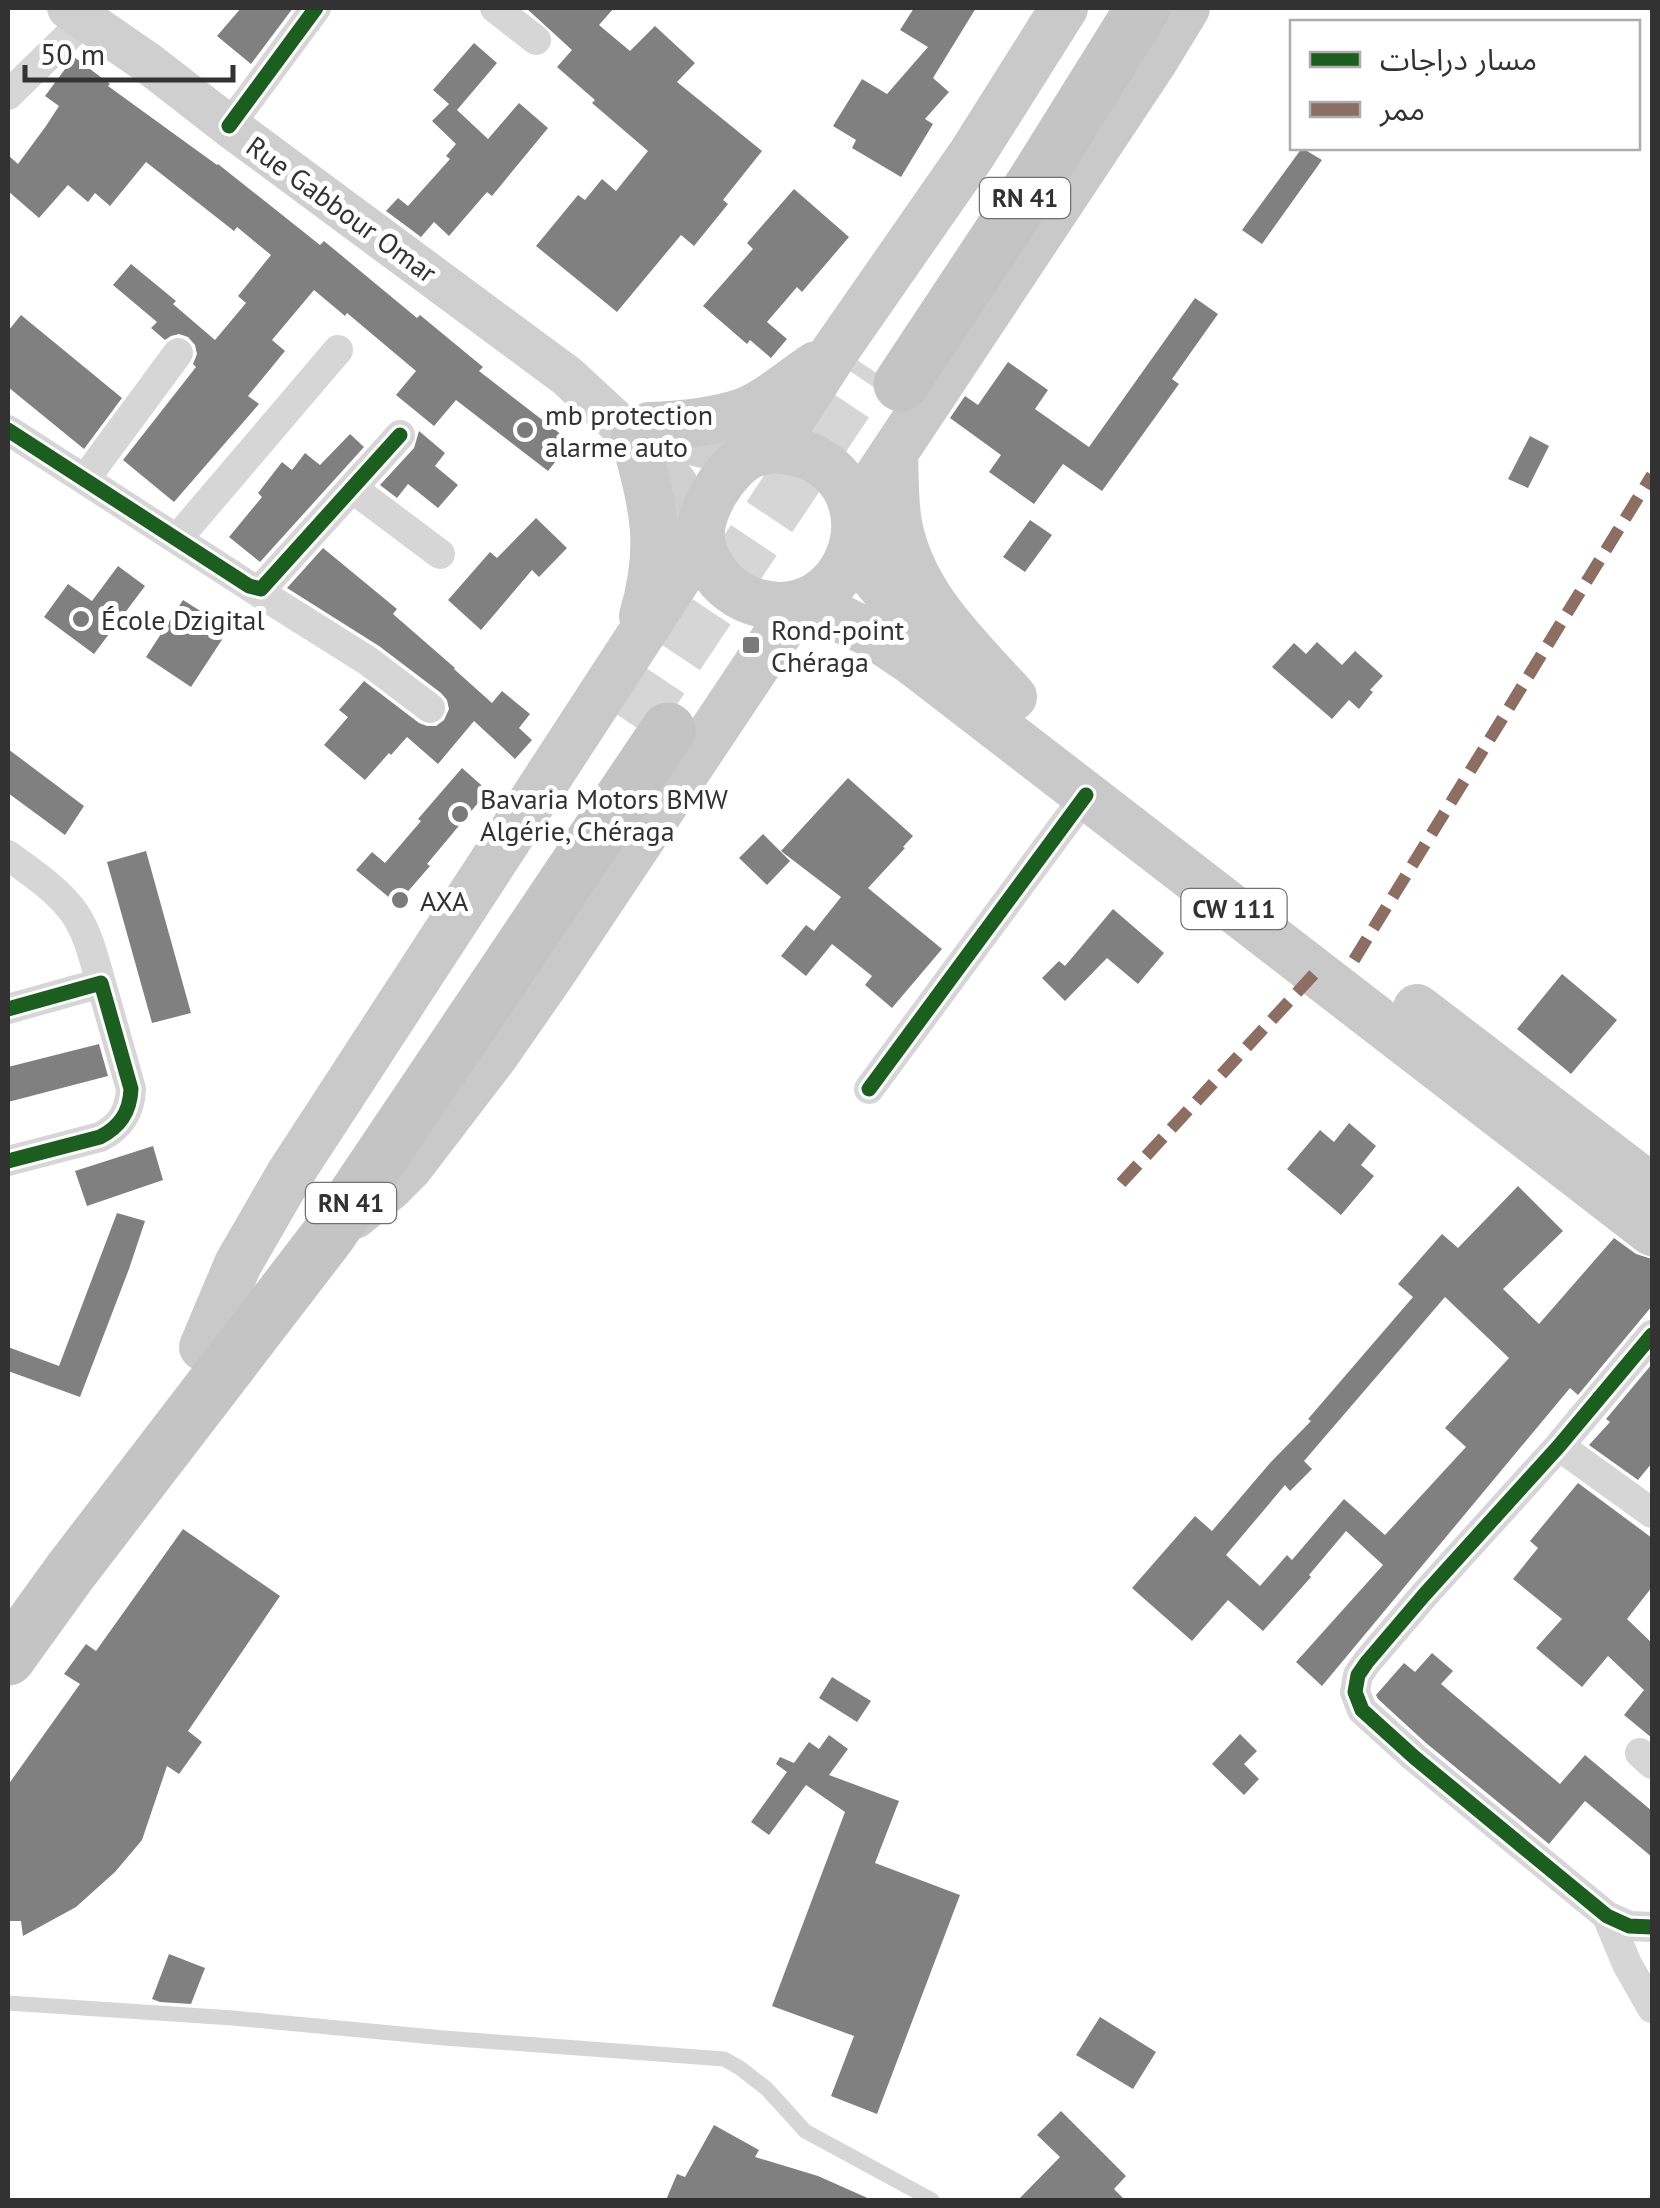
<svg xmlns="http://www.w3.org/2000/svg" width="1660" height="2208" font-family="'PT Sans','Noto Sans Arabic',sans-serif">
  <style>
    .building { fill: #808080; fill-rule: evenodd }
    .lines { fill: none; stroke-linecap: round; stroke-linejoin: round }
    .highway-tunnel { stroke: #d6d6d6; stroke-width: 55; stroke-dasharray: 55 28; stroke-linecap: butt }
    .lane { stroke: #d6d6d6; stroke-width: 15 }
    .street { stroke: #d6d6d6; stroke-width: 30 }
    .secondary { stroke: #cfcfcf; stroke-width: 42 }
    .primary { stroke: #c9c9c9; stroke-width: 48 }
    .highway { stroke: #c4c4c4; stroke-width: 55 }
    .quiet { stroke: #8d6e63; stroke-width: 12; stroke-dasharray: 25 12; stroke-linecap: butt }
    .cycleway-casing { stroke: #fff; stroke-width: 21 }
    .cycleway { stroke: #1b5e20; stroke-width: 15 }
    .poi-dot { fill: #7a7a7a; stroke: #fff; stroke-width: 4 }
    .labels { text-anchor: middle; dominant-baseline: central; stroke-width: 10; stroke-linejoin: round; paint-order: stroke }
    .shield { fill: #fff; stroke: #707070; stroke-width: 2.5 }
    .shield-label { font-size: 25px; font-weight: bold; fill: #323232 }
    .street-label { font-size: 28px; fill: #323232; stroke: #fff }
    .poi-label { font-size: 28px; fill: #323232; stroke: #fff; text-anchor: start }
  </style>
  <rect width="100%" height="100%" fill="#fff"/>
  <path class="building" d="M241,8H293L251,64L217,36Z
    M526,8H614L599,25L630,51L655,26L695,63L677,82L762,151L723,200L728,204L694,246L681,235L617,312L536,246L578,195L585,200L602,179L616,191L648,151L592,103L595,100L557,67L572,50Z
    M914,8H976L933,78L949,92L925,119L933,124L901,177L852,148L856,140L833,126L862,79L887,94L928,47L900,30Z
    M474,43L497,63L457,110L488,139L519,103L548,128L492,196L487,192L449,236L434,222L421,237L386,211L398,198L408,206L450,159L446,156L456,144L432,121L449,104L433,90Z
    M74,57L110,84L108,86L217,165L218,164L320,245L324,241L417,318L420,315L483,367L479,371L571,442L548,471L456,400L434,426L396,395L416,371L347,313L345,316L314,290L272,340L285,351L248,396L259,404L174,502L123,460L196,367L193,364L197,354L195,345L188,337L179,334L171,336L165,340L151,328L157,322L113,285L131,264L176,301L173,304L215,340L246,303L238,296L271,255L237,227L234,231L146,162L110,206L95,193L88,202L68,185L39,218L8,191V155L18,164L46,126L59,106L45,96Z
    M1302,148L1322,160L1262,244L1242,230Z
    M794,189L849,237L802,292L797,287L767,322L787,339L771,358L750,340L747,344L703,306L753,249L747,243Z
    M1195,298L1218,314L1172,379L1179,384L1102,491L1063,464L1034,504L989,472L1001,455L950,418L965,396L978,405L1008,362L1048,390L1035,409L1089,447Z
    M21,315L122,398L84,449L8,387V331Z
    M419,431L445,453L435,466L458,485L438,508L408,484L397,498L380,485L414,448Z
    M350,434L364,447L260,562L229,537L262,497L258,493L282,462L292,470L305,453L320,465Z
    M1530,436L1549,446L1528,488L1508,479Z
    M536,518L567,548L539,577L532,570L481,630L448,600L490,552L497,558Z
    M1030,520L1052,535L1025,572L1003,557Z
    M323,548L397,609L393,614L455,668L454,669L492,703L502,691L530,714L519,728L532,740L515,759L474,721L438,764L407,737L391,755L389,753L365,780L324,745L348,717L339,710L364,681L419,723L427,726H436L444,720L449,709L447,700L441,693L379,646L287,588Z
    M118,566L145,586L94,654L44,617L68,584L92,601Z
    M183,600L229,629L191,687L146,657Z
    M1317,642L1342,665L1355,651L1383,676L1370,690L1373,692L1359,709L1349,700L1332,719L1272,667L1294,643L1306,654Z
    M8,749L84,806L65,835L8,793Z
    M462,768L488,791L427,864L430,866L397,904L356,870L372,852L385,863L421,821L418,819Z
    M848,778L913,836L903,847L905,848L868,888L942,949L892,1008L865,985L872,976L832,944L806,976L781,956L806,925L814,931L841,897L781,851Z
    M763,834L790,861L767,885L739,858Z
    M146,851L191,1013L152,1023L107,862Z
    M1113,909L1164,953L1138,984L1107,958L1065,1001L1042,978L1059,961L1065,966Z
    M1562,974L1617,1020L1571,1074L1517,1029Z
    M99,1044L108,1076L8,1102V1067Z
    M1349,1123L1376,1146L1361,1165L1374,1176L1341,1215L1287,1169L1320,1130L1334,1142Z
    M153,1146L163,1180L87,1206L75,1171Z
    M1518,1186L1563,1231L1503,1289L1539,1324L1614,1238L1636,1254L1652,1259V1306L1578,1395L1570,1388L1322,1686L1296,1662L1383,1565L1346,1531L1309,1575L1311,1577L1263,1631L1228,1600L1192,1641L1132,1588L1195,1516L1212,1531L1270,1463L1311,1421L1308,1419L1413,1297L1398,1284L1442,1234L1458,1248ZM1445,1297L1509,1358L1445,1428L1466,1447L1385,1535L1344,1499L1292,1560L1287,1555L1260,1586L1226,1555L1285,1485L1290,1491L1312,1469L1304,1461Z
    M117,1213L145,1221L129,1269L80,1397L8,1371V1347L59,1366Z
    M1652,1364V1463L1638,1480L1589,1445L1610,1422L1606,1419Z
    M1578,1483L1652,1538V1587L1627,1619L1652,1643V1738L1624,1715L1644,1690L1608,1656L1582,1687L1536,1648L1562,1619L1513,1579L1538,1548L1530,1541Z
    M183,1529L280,1596L188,1731L202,1742L179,1774L167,1766L142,1840L115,1872L76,1907L23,1936L21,1921H8V1785L80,1684L64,1674L86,1644L96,1651Z
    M1432,1653L1453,1671L1441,1684L1560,1784L1585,1755L1652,1811V1857L1585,1801L1549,1844L1426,1743L1378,1699L1376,1695L1404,1663L1415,1672Z
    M832,1677L871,1701L857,1722L819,1698Z
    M1240,1734L1257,1751L1244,1764L1259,1779L1244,1795L1212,1764Z
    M829,1735L848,1749L829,1775L899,1801L875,1863L960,1895L877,2114L831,2096L854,2036L772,2006L845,1812L806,1785L769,1835L751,1822L787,1772L776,1764L780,1757L794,1763L809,1742L819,1749Z
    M169,1954L205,1968L191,2004L160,2002L152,1999Z
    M1100,2017L1156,2052L1133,2089L1076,2055Z
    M1061,2111L1126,2176L1114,2189L1125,2200H1018L1060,2157L1037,2135Z
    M714,2125L759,2150L755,2157L818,2176L872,2200H666L677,2174L685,2177Z"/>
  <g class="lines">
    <path class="highway-tunnel" d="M631,724L869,368"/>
    <path class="lane" d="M8,2003L233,2018L444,2038L724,2059L740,2068L767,2089L805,2131L932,2200"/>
    <path class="street" d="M495,8L536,40
      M8,95L85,20L94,8
      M229,126L316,8
      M8,430L249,586L261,589L400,435
      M85,479L178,353
      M352,488L440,554
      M177,539L338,350
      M249,586L368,661L430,708
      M8,855C30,872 59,890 75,914C89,935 94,960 101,983
      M8,1009L101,983L131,1089C130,1112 120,1127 100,1137L8,1161
      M869,1089L1086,795
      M1652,1335L1559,1446L1425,1594L1367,1662L1358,1675L1355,1692L1362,1710L1414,1757L1607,1916L1629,1926L1652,1927
      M1559,1446L1652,1513
      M1640,1753L1652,1764
      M1607,1916L1627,1964L1652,2008"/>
    <path class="secondary" d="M68,8L148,63L229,126L567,376L660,462L677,484L700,535
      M648,425L698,446L749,456"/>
    <path class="primary" d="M649,426C680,425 713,422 743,412C769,402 793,380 816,365
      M635,438C653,508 664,544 643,616
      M772,449L835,351L972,154L1064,8
      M772,449C787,450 803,452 817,460C893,504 846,626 759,603C739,598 722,585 711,567C706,560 701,547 701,538C698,511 726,467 750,455C756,452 765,451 772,449Z
      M894,453C895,476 894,500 898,523C911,595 966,645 1013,697
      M854,513L1153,62L1186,8
      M853,546C883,598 929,633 976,669
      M806,602L872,634L912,661L1652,1232
      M1417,1008L1652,1188
      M354,1215L389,1187L409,1167L494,1056L551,974L797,605
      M203,1347L238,1264L290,1174L701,542"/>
    <path class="highway" d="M901,384L1032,186L1143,8
      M8,1658L70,1572L330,1233L668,730"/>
    <path class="quiet" d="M1354,960L1652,475
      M1121,1183L1316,972"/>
    <defs>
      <path id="cycleway" d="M229,126L316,8
        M8,430L249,586L261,589L400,435
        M8,1009L101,983L131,1089C130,1112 120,1127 100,1137L8,1161
        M869,1089L1086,795
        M1652,1335L1559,1446L1425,1594L1367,1662L1358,1675L1355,1692L1362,1710L1414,1757L1607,1916L1629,1926L1652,1927"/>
    </defs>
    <use href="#cycleway" class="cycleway-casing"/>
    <use href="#cycleway" class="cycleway"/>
  </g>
  <g class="poi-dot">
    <circle cx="525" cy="430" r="10"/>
    <circle cx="81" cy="619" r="10"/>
    <rect x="741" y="635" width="20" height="20" rx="5"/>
    <circle cx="460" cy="814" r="10"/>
    <circle cx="400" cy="900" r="10"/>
  </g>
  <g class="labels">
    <g class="shield">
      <rect x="980" y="178" width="90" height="40" rx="8"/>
      <rect x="1181.5" y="889" width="105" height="40" rx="8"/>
      <rect x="306" y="1183" width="90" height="40" rx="8"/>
    </g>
    <g class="shield-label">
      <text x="1025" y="198">RN 41</text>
      <text x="1234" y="909">CW 111</text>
      <text x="351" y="1203">RN 41</text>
    </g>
    <g class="street-label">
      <text transform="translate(342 209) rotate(36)">Rue Gabbour Omar</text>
    </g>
    <g class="poi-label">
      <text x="545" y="414">mb protection<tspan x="545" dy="32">alarme auto</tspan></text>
      <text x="101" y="619">École Dzigital</text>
      <text x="771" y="629">Rond-point<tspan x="771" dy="32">Chéraga</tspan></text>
      <text x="480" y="798">Bavaria Motors BMW<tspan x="480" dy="32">Algérie, Chéraga</tspan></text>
      <text x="420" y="900">AXA</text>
    </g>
  </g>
  <rect width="1660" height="2208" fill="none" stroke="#323232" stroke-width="20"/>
  <rect x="1290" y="20" width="350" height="130" fill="#ffffff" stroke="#adadad" stroke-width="2.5"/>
  <rect x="1310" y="52" width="50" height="15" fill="#1b5e20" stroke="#adadad" stroke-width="2.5"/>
  <text x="1380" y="70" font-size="30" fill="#323232">مسار دراجات</text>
  <rect x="1310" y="102" width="50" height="15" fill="#8d6e63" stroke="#adadad" stroke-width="2.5"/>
  <text x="1380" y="120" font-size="30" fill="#323232">ممر</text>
  <path d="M25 65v15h208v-15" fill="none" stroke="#323232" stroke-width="5"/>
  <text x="40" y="65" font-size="30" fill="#323232" stroke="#ffffff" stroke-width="8" paint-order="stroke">50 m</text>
</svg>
